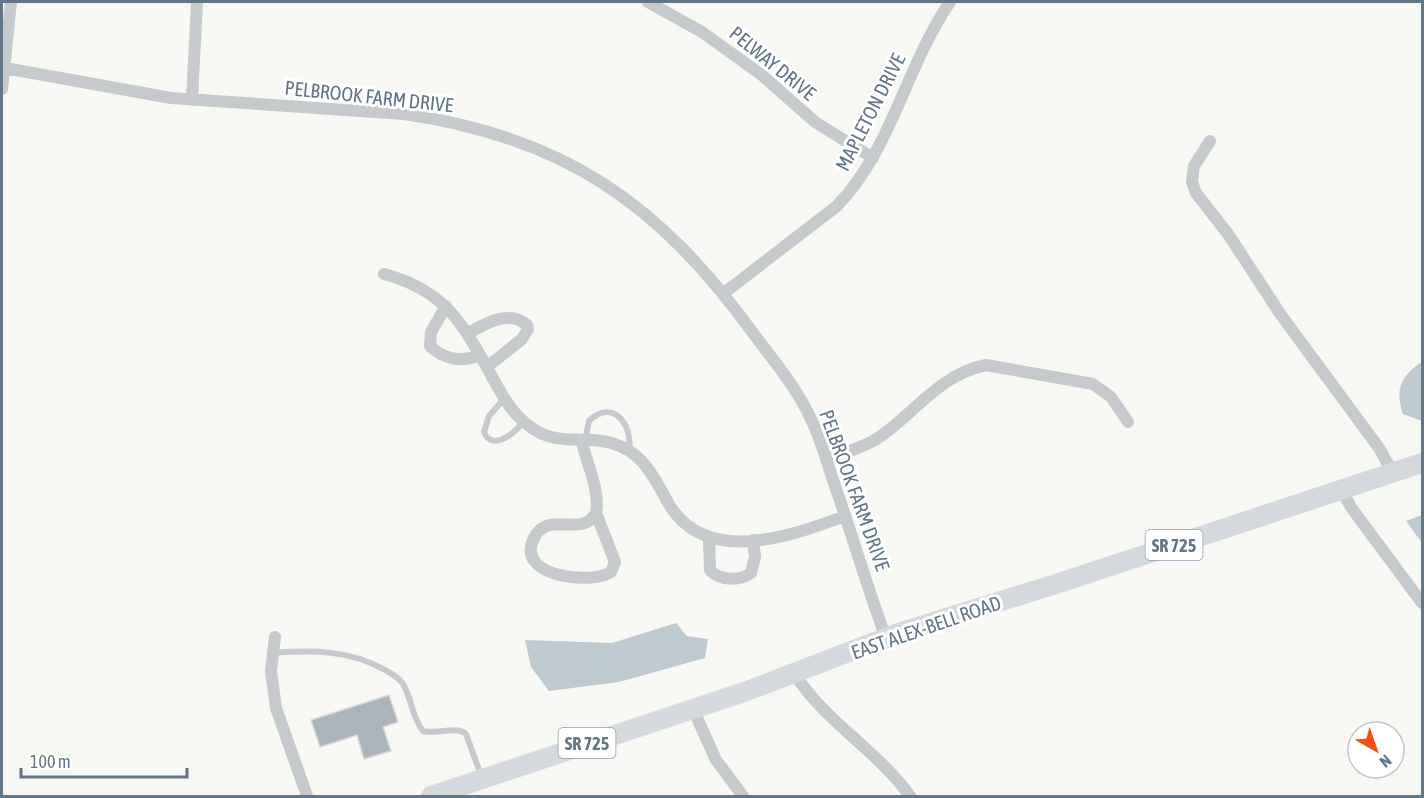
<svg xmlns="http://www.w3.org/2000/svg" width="1424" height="798" font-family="'Asap Condensed',sans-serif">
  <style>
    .water { fill: #bfcad0 }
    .building { fill: #acb5bb; stroke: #d8d8d6; stroke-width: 1.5 }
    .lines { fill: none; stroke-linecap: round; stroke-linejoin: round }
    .lane { stroke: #c6cacd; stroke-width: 6 }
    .street { stroke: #c6cacd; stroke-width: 12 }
    .primary { stroke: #d4d9dd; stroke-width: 20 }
    .labels { text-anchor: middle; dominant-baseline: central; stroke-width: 6; stroke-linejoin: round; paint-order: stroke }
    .shield { fill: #fff; stroke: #929fab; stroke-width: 1.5 }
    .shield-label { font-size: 18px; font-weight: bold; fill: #637687 }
    .street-label { font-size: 20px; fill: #637687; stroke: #fff }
  </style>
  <rect width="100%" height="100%" fill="#f7f7f3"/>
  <path class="water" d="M1420,363L1422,364V421L1403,414C1395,391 1400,377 1420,363Z
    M1422,515V543L1406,521Z
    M676,623L687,636L708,639L705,658L619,682L549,691L531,667L525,640L612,643Z"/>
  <path class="building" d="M389,695L398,722L383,727L391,751L364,759L357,735L320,747L311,720Z"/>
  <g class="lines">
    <path class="lane" d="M504,399L489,416L484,432C492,452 515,433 523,422
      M585,441L589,421C613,398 633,425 629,450
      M273,653C312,650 351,650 385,670C392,674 399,677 403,684C412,699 412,718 423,731C437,735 457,725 466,734L482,778"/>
    <path class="street" d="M648,2L702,32L763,76L815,122L873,158
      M5,68L171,98L404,114C565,137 659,204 753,333C774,361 797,388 811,419C821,440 827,462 834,483C852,534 867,587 886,638
      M2,89L11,2
      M192,100L197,2
      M1210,141L1194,166L1192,182L1196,193L1228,234L1281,315L1379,448L1393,473
      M384,274C444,290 461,321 490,373C498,387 505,403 517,415C555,456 584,429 622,447C647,458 657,484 670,506C708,566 792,536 845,516
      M724,293L837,206C892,149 906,66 950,2
      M446,306L431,332L430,346C443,359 462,363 479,355
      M467,334C484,324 509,309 527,325L528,329L522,339L487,367
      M582,442C587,465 600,489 596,513
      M826,459C843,453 863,448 878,438C915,413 940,374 986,365L1093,384L1111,397L1128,422
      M1341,490L1353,510L1422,603
      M596,513L615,562L611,572C591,585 514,577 534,538C548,509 581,539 596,513Z
      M709,539L710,570C719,581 740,581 751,573L755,557L753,540
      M275,637L271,671L276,708L307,796
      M794,673C825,722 877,750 910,796
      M693,709L716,760L743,796"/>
    <path class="primary" d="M431,796L747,691L901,632L1053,585L1422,463"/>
  </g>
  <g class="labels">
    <g class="shield">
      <rect x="1145.5" y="530" width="57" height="30" rx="4.5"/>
      <rect x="558.5" y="728" width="57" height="30" rx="4.5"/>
    </g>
    <g class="shield-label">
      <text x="1174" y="545">SR 725</text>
      <text x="587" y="743">SR 725</text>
    </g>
    <g class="street-label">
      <text transform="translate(773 63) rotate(39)">PELWAY DRIVE</text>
      <text transform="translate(369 96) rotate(6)">PELBROOK FARM DRIVE</text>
      <text transform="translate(870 112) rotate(-63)">MAPLETON DRIVE</text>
      <text transform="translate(855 490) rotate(70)">PELBROOK FARM DRIVE</text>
      <text transform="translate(926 627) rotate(-19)">EAST ALEX-BELL ROAD</text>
    </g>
  </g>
  <rect width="1424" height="798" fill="none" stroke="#637687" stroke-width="6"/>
  <g transform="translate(1376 750) rotate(140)"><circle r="28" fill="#ffffff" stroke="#c1c8cf" stroke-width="1.5"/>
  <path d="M0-4.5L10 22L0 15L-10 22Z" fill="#f15119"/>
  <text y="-9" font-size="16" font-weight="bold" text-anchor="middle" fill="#637687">N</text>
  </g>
  <path d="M21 768v9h166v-9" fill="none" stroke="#637687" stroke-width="3"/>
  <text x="30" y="768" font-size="18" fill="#637687" stroke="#ffffff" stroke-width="4.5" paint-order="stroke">100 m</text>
</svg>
